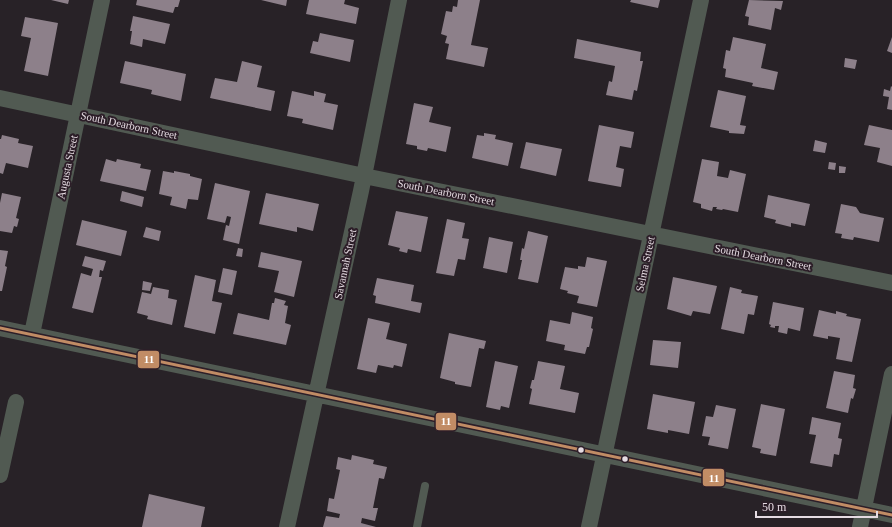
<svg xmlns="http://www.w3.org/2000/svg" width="892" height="527" font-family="Georgia,serif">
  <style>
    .building { fill: #8d808a }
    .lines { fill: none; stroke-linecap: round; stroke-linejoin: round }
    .lane { stroke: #515a52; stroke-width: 8 }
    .street { stroke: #515a52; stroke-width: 16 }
    .bus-1-casing { stroke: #2c1e28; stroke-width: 6 }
    .bus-1 { stroke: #c18c65; stroke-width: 3 }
    .bus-dot { fill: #e5dbe2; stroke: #2c1e28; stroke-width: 1.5 }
    .labels { text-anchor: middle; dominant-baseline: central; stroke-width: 4; stroke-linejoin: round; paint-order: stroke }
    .street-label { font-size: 11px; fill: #e5dbe2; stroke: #2c1e28 }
    .line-badge { stroke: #2c1e28; stroke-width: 1.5 }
    .badge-label { font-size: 11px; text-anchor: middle; font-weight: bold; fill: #fff }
  </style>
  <rect width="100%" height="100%" fill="#282227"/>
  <path class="building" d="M51,0H69L68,4Z
    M137,0H180L178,7H175L173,13L136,5Z
    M261,0H287L286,6Z
    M309,0H345L344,4L359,8L356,24L306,14Z
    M458,0H480L471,45L488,48L484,67L446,59L449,44L445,43L447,36L441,34L446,11L452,12L453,6L457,7Z
    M631,0H660L658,8L630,2Z
    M749,0L783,1L781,10L775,8L771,30L748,25L749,17L745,16Z
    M133,16L170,24L165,44L143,39L142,47L130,44L132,31H130Z
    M25,17L58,23L48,76L24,71L31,38L21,36Z
    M320,33L354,40L350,62L310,53L313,41L318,42Z
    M733,37L766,44L761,68L778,72L774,90L752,86L753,83L725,77L726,69L723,68L726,50L730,51Z
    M892,37V53L887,51Z
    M577,39L641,52L640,61H643L637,91L634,90L632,100L606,95L609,81L612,82L615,66L574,58Z
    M845,58L857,60L855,69L844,67Z
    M125,61L186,74L181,101L151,94L152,90L120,83Z
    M242,61L262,66L257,87L275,91L271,111L210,98L215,78L237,82Z
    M891,86L892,87V110L887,109L889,97L883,96L884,89L890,91Z
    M718,90L746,96L740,125L746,126L744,134L729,133V131L710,127Z
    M292,91L314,96V91L326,94L324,102L338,105L333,130L302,123L303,119L287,116Z
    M414,103L433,107L429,122L451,127L446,152L428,148L427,151L417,149V146L406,144Z
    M599,125L634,132L631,148L620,146L616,167L624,169L621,187L588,181Z
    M869,125L892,130V166L877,162L880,148L864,145Z
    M484,133L496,135L495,139L513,143L508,166L472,158L477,135L484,136Z
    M2,135L19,139L18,143L33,146L28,168L6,163L3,174L0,173V139H1Z
    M815,140L827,143L825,153L813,151Z
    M526,142L562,149L556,176L520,168Z
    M106,159L116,162L117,159L141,164L140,168L151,170L146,191L100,181Z
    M702,159L719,162L717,176L728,178L730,170L746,174L738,212L723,209L722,210L716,209L717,207H713L712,211L701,208V204L693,202Z
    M829,162L836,163L835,170L828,169Z
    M839,166L846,167L845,173H839Z
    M163,171L174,173V171L190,174V176L202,179L198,200L188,199L186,209L170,205L172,197L159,194Z
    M215,183L250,191L239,244L223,240L226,225L229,226L231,217L227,216L225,223L207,219Z
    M122,191L144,197L142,207L120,201Z
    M2,193L21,197L16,218L19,219L17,227L14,226L12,233L0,231V203Z
    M266,193L319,204L313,231L297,227V232L259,224Z
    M768,195L810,204L805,226L791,223V227L775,223L776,220L764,217Z
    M841,204L856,207L860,213L884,218L879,242L854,237L853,240L841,238L842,234L835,233Z
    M396,211L428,217L421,252L408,249L407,253L399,251L400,248L388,245Z
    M447,219L465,223L462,238L469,239L465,260L458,259L454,276L436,273Z
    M82,220L127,231L121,256L76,245Z
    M146,227L161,231L159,241L143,237Z
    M528,231L548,236L538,283L518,279L522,260H520L522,248L524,249Z
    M489,237L513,242L507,273L483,268Z
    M238,248L243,249L242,257L236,256Z
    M0,250L8,251L5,266L7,267L2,291H0Z
    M261,252L302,261L294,297L274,292L279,271L258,267Z
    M85,256L106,261L103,271L100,270L99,277H102L93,313L72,308L81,273L91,276L93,269L82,266Z
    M587,257L607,261L597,307L577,303L579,296L567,293L568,291L560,289L565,267L578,269V266L585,267Z
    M223,268L237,271L232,295L218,292Z
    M195,275L216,280L212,301L222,303L215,334L184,327Z
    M673,277L717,286L710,314L693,311L691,316L667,309Z
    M377,278L414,285L411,301L422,303L420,313L375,303L376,296L373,295Z
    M143,281L152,283L150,291L142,290Z
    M153,287L169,290L168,298L177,300L172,325L147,319L148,316L137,313L142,292L151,294Z
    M730,287L742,290L741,293L758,296L754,315L748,314L744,334L721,329Z
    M275,298L286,301L284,305L288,306L285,323L291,325L286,345L233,334L238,313L269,320L272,303H274Z
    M773,302L804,308L800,331L788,328L787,334L778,332L779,326H775V328L770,327L771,325L769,324Z
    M819,310L836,314V311L847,314L846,316L861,319L852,362L836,359L840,338L828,336V339L813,336Z
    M572,312L593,317L591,328L593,329L589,347H587L585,354L564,350L565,345L546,341L550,320L570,324Z
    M368,318L390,323L386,339L407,344L402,367L394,365L393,368L378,365L376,373L357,369Z
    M449,333L486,341L484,349L479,348L471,387L455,384V382L440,378Z
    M653,340L681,342L678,368L650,365Z
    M495,361L518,366L509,408L501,406L500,410L486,407Z
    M538,361L565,366L560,389L579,393L575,413L529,404L532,389L530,388L532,380H534Z
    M834,371L855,375L853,388L856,389L853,399L851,398L848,413L826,408Z
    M653,394L695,402L689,434L668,430V433L647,429Z
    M761,404L785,409L776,456L760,453L761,449L752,447Z
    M716,405L736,409L728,449L708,445L710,437L702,436L706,416L713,417Z
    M812,417L841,423L838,438L842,439L839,455L834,454L832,467L810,463L816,435L809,434Z
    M352,455L374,460L373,464L387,467L384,479L379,478L373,508H378L375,521L362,518L361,523L376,527H323L326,516L339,518L340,514L327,511L329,498L334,499L340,470L336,469L338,457L351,460Z
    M149,494L205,507L201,527H142Z"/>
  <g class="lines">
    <path class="lane" d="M417,527L425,486"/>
    <path class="street" d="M0,98L364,176L892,283
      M0,328L892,515
      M32,334L102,0
      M0,475L16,402
      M287,527L361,191L399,0
      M589,527L701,0
      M860,527L892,374"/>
    <defs>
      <path id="bus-1" d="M0,328L892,515"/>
    </defs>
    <use href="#bus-1" class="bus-1-casing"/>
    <use href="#bus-1" class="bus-1"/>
  </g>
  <g class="bus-dot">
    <circle cx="581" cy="450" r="3.5"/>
    <circle cx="625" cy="459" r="3.5"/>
  </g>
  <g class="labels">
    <g class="street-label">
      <text transform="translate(129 125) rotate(12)">South Dearborn Street</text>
      <text transform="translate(67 167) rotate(-78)">Augusta Street</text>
      <text transform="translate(446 192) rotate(11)">South Dearborn Street</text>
      <text transform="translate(763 257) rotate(11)">South Dearborn Street</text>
      <text transform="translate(345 264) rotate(-78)">Savannah Street</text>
      <text transform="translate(645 264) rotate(-78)">Selma Street</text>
    </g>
  </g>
  <g class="line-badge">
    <rect x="137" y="350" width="23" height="19" rx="4" fill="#c18c65"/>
    <rect x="435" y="412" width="22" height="19" rx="4" fill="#c18c65"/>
    <rect x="702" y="468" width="23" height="19" rx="4" fill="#c18c65"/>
  </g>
  <g class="badge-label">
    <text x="149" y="363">11</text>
    <text x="446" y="425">11</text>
    <text x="714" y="482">11</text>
  </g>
  <path d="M756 511v6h121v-6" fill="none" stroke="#e5dbe2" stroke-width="2"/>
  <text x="762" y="511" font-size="12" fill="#e5dbe2" stroke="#2c1e28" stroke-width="3" paint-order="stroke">50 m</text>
</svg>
